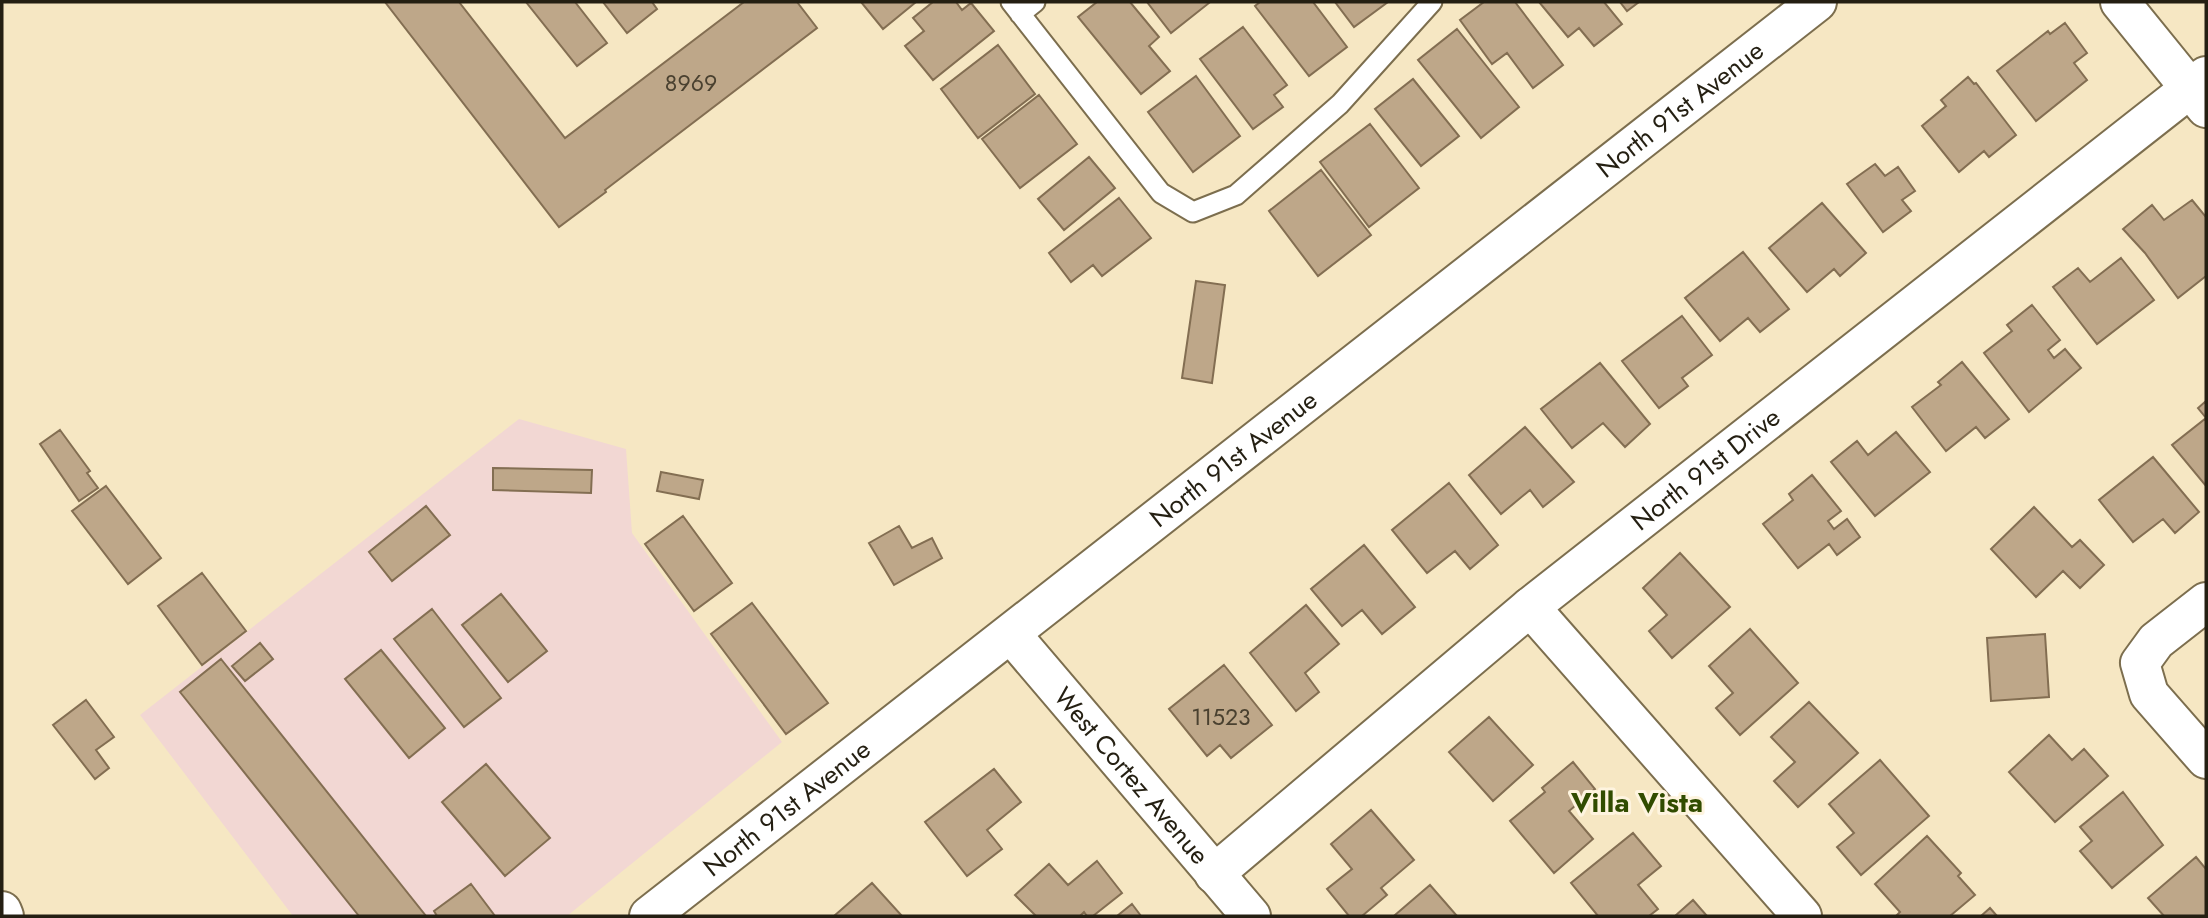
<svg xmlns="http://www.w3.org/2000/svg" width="2208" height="918" font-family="Jost,sans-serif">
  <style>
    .medical { fill: #f2d7d3 }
    .building { fill: #bea789; stroke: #836e52; stroke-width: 2 }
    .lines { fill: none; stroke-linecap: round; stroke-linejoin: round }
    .service-casing { stroke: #7c6e4e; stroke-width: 23 }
    .minor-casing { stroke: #7c6e4e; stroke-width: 42 }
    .secondary-casing { stroke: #7c6e4e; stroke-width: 42 }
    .trunk-casing { stroke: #7c6e4e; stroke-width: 42 }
    .service { stroke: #fff; stroke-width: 19 }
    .minor { stroke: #fff; stroke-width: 38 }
    .secondary { stroke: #fff; stroke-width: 38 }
    .trunk { stroke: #fff; stroke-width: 38 }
    .labels { text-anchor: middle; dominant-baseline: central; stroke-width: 6; stroke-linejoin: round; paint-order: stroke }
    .number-label { font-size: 23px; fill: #4a4130 }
    .street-label { font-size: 26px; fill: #241f12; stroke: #fef4df }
    .neighbourhood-label { font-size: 28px; font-weight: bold; fill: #314c00; stroke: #fef4df }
  </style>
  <rect width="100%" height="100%" fill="#f6e7c3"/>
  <path class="medical" d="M519,419L626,449L632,533L782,742L567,916H293L140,715Z"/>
  <path class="building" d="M385,2H459L565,138L744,2H797L817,28L605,190L606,192L559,227Z
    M526,2H575L607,43L577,66Z
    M603,2H652L657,9L627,33Z
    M861,2H916L883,29Z
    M933,2H956L962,10L971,3L994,31L933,80L905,46L924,31L913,18Z
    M1097,2H1130L1159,37L1149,46L1170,71L1141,94L1078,17Z
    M1147,2H1208L1209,3L1171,33Z
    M1260,2H1313L1347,47L1309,76L1255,6Z
    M1335,2H1388L1354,27Z
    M1484,2H1515L1563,65L1533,88L1507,53L1492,64L1460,20Z
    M1539,2H1604L1622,24L1594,46L1579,28L1568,37Z
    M1620,2H1639L1627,11Z
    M2065,23L2087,53L2074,63L2087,80L2036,121L1997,71L2048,31L2050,34Z
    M1243,27L1287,85L1274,95L1283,107L1253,129L1200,59Z
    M1457,29L1519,107L1481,138L1418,60Z
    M998,45L1035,94L978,138L941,89Z
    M1196,76L1240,136L1193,172L1148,112Z
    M1968,77L1974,84L1976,83L2016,135L1989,157L1984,151L1959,172L1922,126L1946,106L1941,100Z
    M1413,79L1459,136L1421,166L1375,109Z
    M1039,95L1077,144L1020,188L982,139Z
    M1370,124L1419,188L1369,227L1320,162Z
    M1089,157L1115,188L1064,230L1038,199Z
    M1875,164L1885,176L1898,167L1915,191L1902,200L1911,211L1883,232L1847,184Z
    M1321,170L1371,235L1318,276L1269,211Z
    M1119,198L1151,238L1102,276L1093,265L1071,282L1049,253Z
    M2192,200L2206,217V276L2178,298L2145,253L2123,229L2152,205L2164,220Z
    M1822,203L1866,253L1840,276L1834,269L1807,292L1769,248Z
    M1743,252L1789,309L1760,332L1748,318L1720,341L1685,298Z
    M2121,258L2154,300L2097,344L2053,287L2078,268L2090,282Z
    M1196,281L1225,285L1212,383L1182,378Z
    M2032,305L2060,340L2048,350L2054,358L2065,349L2081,368L2029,412L1984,353L2012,331L2007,325Z
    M1682,316L1712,355L1682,378L1688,386L1659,408L1622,361Z
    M1962,362L2009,419L1985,438L1976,427L1946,451L1912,407L1941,385L1938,382Z
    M1600,363L1650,424L1625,447L1603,423L1572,448L1541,409Z
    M2206,401V486L2172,445L2206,418L2198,408Z
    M1525,427L1574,482L1543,507L1530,490L1501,514L1469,475Z
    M60,430L90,471L87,473L98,488L79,501L40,444Z
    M1896,432L1930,472L1875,516L1831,462L1857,441L1868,455Z
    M2153,457L2199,512L2175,533L2163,519L2133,542L2099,500Z
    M493,468L592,470L591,493L493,490Z
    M661,472L703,480L699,499L657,491Z
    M1812,475L1841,511L1828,521L1834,529L1847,519L1860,537L1837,555L1829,544L1798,568L1763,524L1793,500L1789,494Z
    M1449,483L1498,545L1470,569L1455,551L1427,573L1392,530Z
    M106,486L161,558L128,584L72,511Z
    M426,506L450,535L392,581L369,552Z
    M2034,507L2072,547L2080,540L2104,565L2080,588L2063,571L2036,597L1991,549Z
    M683,516L732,583L694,611L645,544Z
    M899,526L912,548L932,538L942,558L894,585L869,543Z
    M1364,545L1415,607L1382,634L1362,610L1342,626L1311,589Z
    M1680,553L1730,607L1672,658L1649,631L1667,615L1643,588Z
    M202,573L246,631L202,665L158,606Z
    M501,594L547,651L508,682L462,625Z
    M752,603L828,703L786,734L711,634Z
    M1306,605L1339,644L1305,673L1319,692L1296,711L1250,653Z
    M432,609L501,698L464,727L394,639Z
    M1750,629L1798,683L1740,735L1716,708L1733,693L1709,666Z
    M2045,634L2049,697L1991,701L1987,638Z
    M260,643L273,659L245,681L232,666Z
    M381,650L445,728L409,758L345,679Z
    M221,659L426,916H359L180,692Z
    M1224,665L1272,725L1231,758L1220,745L1207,756L1169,709Z
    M86,700L114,737L96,750L109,768L95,779L53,725Z
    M1809,702L1858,753L1798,807L1774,781L1795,762L1771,737Z
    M1489,717L1533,765L1493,801L1449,752Z
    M2049,735L2072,760L2084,749L2108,776L2055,822L2009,772Z
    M1880,760L1929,816L1861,875L1837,847L1854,833L1829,804Z
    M1573,762L1595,789L1569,811L1593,839L1554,873L1510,821L1545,792L1542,788Z
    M486,764L550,838L505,876L442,802Z
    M994,769L1021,802L987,830L1002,849L967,876L925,822Z
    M2123,792L2163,845L2112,888L2080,851L2092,841L2080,827Z
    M1371,810L1414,860L1381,888L1387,895L1362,916H1349L1327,889L1352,869L1331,844Z
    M1633,833L1661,866L1638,885L1658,909L1649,916H1598L1571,883Z
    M1927,836L1961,873L1958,876L1975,895L1950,916H1896L1900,912L1875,884Z
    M2196,857L2206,869V916H2164L2148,898Z
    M1097,861L1122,893L1093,916H1087L1084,912L1080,916H1036L1015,895L1049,864L1068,885Z
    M872,883L902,916H834Z
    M471,884L495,916H437L434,911Z
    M1430,885L1457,916H1397L1395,915Z
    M1693,900L1707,916H1675Z
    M1132,904L1141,916H1117Z
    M1990,908L1997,916H1981Z"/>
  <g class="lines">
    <defs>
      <path id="service" d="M1011,2L1161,193L1193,212L1236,195L1340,104L1432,2
        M1020,14L1035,2"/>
      <g id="minor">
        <path d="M2120,2L2206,108"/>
        <path d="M2206,602L2156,641L2140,663L2149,694L2206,759"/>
        <path d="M1530,607L1802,916"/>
        <path id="s1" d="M1011,634L1251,916"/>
        <path id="s2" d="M1214,874L1530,607L2206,76"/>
      </g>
      <g id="secondary">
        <path id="s3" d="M649,916L1817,2"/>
      </g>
      <path id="trunk" d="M2,911L4,916"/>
    </defs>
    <use href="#service" class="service-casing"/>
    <use href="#minor" class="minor-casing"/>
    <use href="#secondary" class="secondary-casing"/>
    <use href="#trunk" class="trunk-casing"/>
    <use href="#service" class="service"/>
    <use href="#minor" class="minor"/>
    <use href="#secondary" class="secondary"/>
    <use href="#trunk" class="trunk"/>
  </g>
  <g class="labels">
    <g class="number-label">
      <text x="691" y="83">8969</text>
      <text x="1221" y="717">11523</text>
    </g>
    <g class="street-label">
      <text stroke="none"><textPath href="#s3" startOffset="1309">North 91st Avenue</textPath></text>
      <text stroke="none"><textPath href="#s3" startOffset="742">North 91st Avenue</textPath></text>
      <text stroke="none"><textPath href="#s2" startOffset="637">North 91st Drive</textPath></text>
      <text stroke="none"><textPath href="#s1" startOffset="186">West Cortez Avenue</textPath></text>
      <text stroke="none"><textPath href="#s3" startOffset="175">North 91st Avenue</textPath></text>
    </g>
    <g class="neighbourhood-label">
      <text x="1637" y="802">Villa Vista</text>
    </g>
  </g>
  <rect width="2208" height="918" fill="none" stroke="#241f12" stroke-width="7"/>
</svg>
